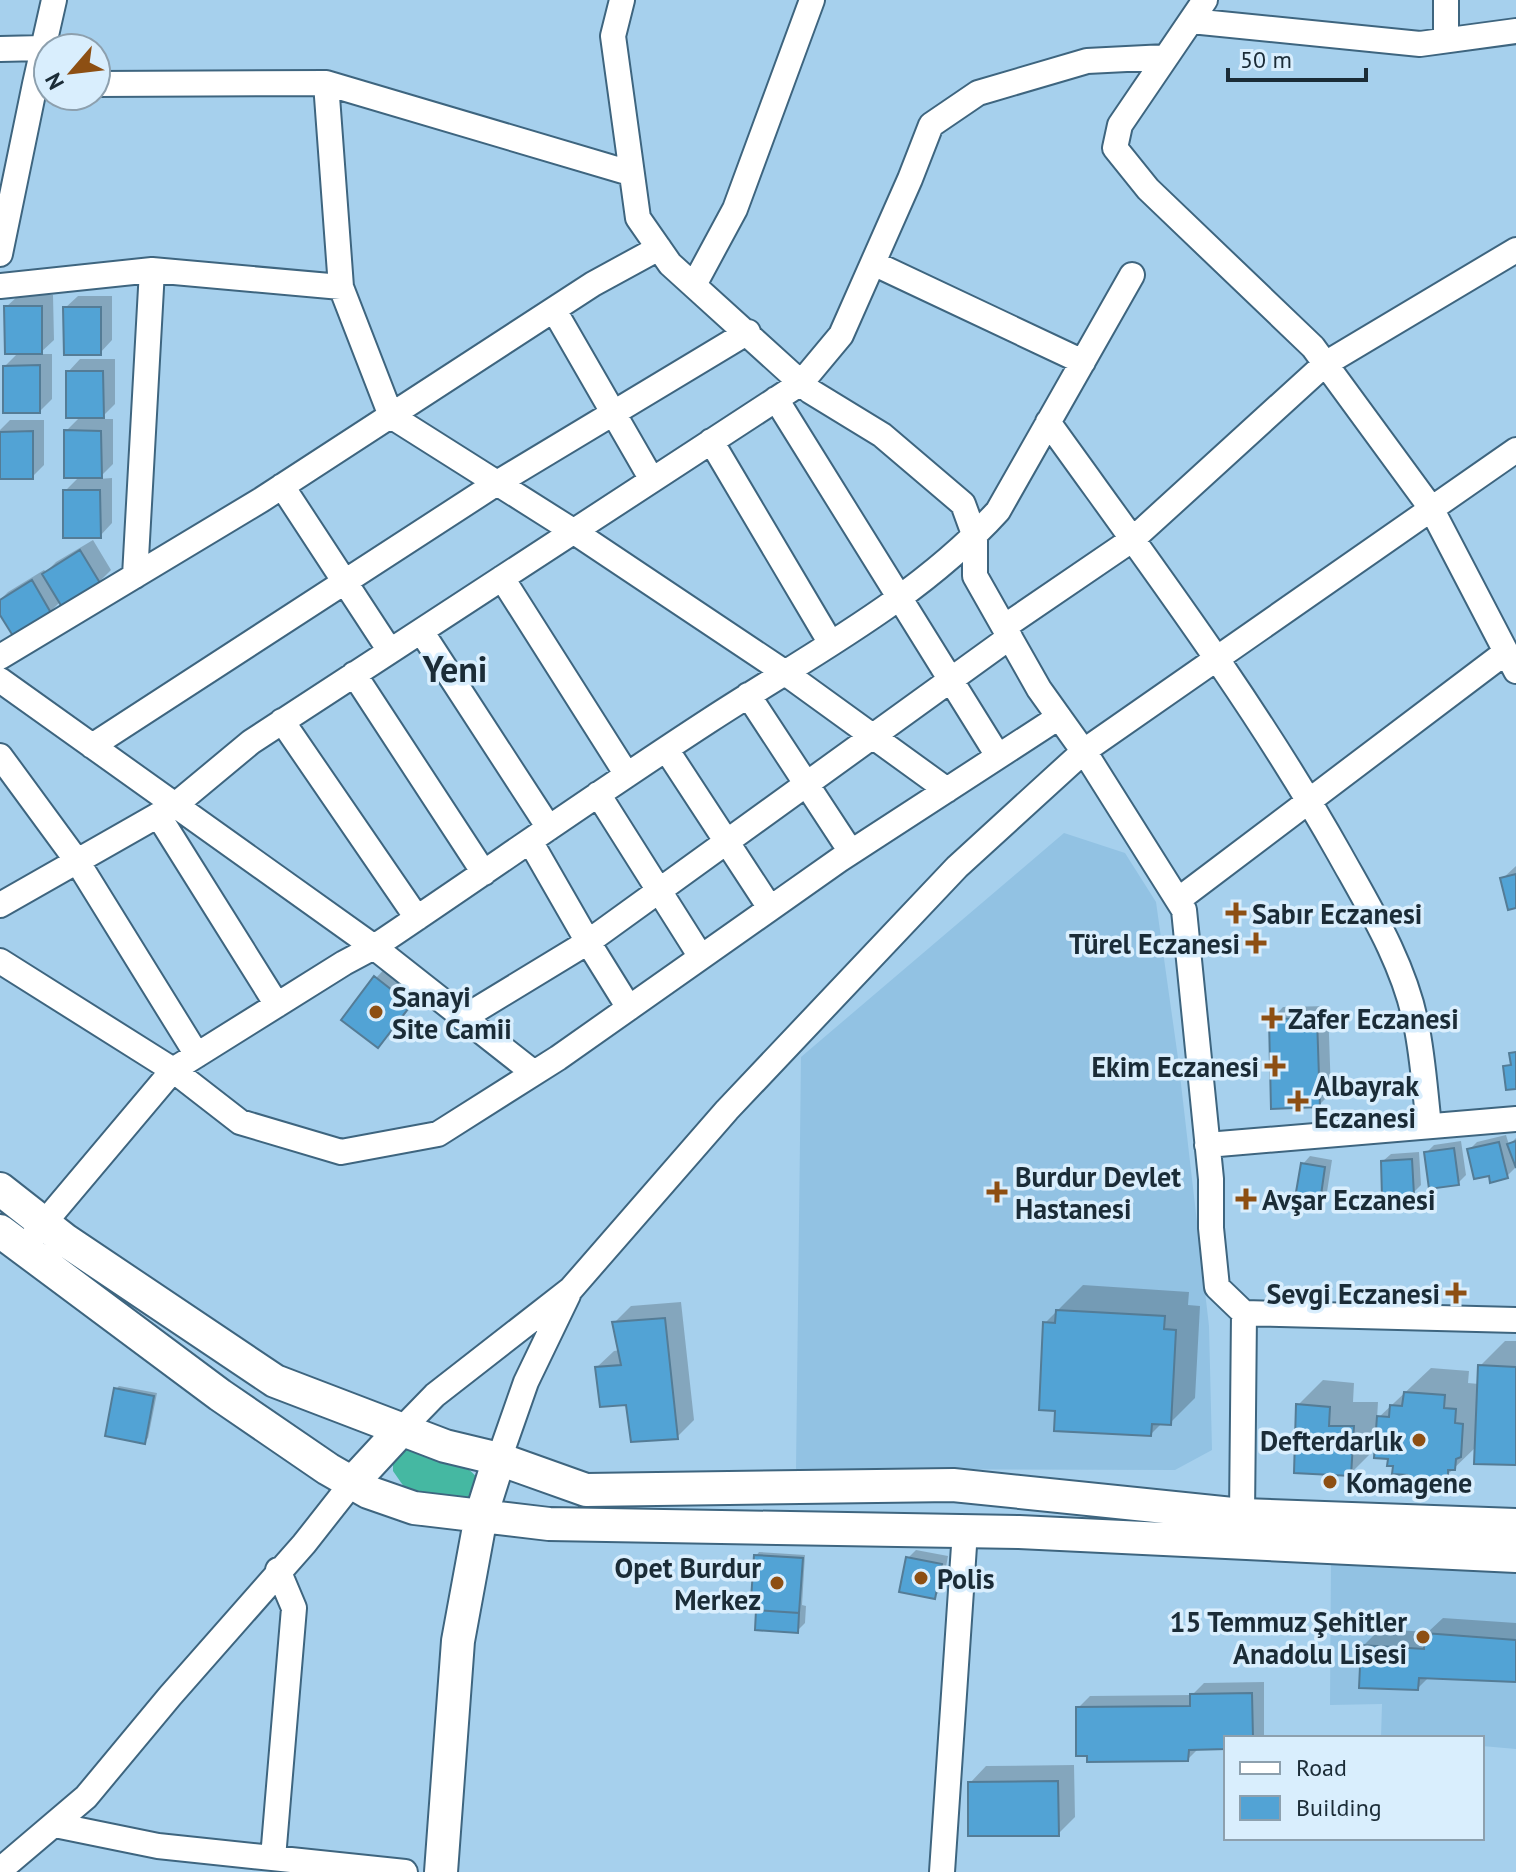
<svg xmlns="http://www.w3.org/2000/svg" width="1516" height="1872" font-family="'PT Sans',sans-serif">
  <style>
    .built { fill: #92c2e3 }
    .water { fill: #45b8a2 }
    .shadow { fill: #0003 }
    .building { fill: #52a3d5; stroke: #547c96; stroke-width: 2 }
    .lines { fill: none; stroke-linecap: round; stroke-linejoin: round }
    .minor-casing { stroke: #3e657f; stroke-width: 28 }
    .major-casing { stroke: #3e657f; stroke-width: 36 }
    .minor { stroke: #fff; stroke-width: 24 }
    .major { stroke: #fff; stroke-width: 32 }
    .poi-dot { fill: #8d4f13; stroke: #d9eefd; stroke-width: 3 }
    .labels { text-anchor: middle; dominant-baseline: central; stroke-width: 7; stroke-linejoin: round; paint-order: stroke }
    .poi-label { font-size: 28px; font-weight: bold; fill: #1b2c37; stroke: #d9eefd; text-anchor: start }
    .district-label { font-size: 36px; font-weight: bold; fill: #1b2c37; stroke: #d9eefd }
  </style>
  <rect width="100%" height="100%" fill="#a6d0ed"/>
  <path class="built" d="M1064,833L1125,853L1156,902L1178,1058L1209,1326L1212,1450L1175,1470L796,1469L801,1057Z
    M1331,1560L1516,1569V1749L1482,1746V1738H1381L1382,1704L1330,1705Z"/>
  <path class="water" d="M413,1446C441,1455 465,1459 482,1484L469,1508L409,1494L393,1471V1461L401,1450Z"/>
  <path class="shadow" d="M19,295H53L54,340L39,354H52V399L40,411L5,366L19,352L6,307Z
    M78,296H112V340L100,353L65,308Z
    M80,359H115V404L100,419H113V464L98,479L112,478V523L100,536L65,491L80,476L66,431L81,416L68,372Z
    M10,420H44V465L32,477H0V430Z
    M93,540L111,570L99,582L61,601L50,612L14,634L0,611V600L8,592L44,570L46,572L56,562Z
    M1516,866V906L1502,879Z
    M392,961L426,987L394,1029L378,1045L376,978Z
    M1328,1006L1331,1093L1319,1105L1271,1020L1283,1007Z
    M1506,1135L1509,1145L1516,1138V1167L1507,1176L1490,1173L1469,1150L1477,1142Z
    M1461,1141L1466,1175L1458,1183L1426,1153L1434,1145Z
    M1419,1152L1421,1185L1413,1193L1383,1161L1391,1154Z
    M1310,1156L1332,1160L1327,1192L1320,1200L1303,1164Z
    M1083,1285L1189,1292L1188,1305L1200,1306L1195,1398L1170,1423H1162L1151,1434L1057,1409L1045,1323Z
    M681,1302L694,1420L677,1437L628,1403L597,1367L614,1351L620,1350L614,1323L631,1306Z
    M1505,1341H1516V1463L1477,1446L1447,1475H1441L1433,1482L1395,1465L1377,1447L1350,1474L1298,1405L1323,1380L1354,1383L1353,1402H1378L1377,1419L1431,1368L1469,1371L1468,1383L1479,1384L1480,1366Z
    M119,1386L157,1393L148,1438L144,1442L116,1389Z
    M916,1550L948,1556L942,1589L934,1597L908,1558Z
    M759,1552L805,1555L802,1605L806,1606L805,1623L798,1630L758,1599L756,1556Z
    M1443,1618L1516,1623V1680L1429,1677L1418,1688L1363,1646L1380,1629L1428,1632Z
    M1264,1682V1735L1261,1738H1226V1747L1199,1748L1188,1759L1078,1708L1090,1696L1192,1695L1204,1683Z
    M1074,1765L1075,1817L1058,1834L970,1783L986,1766Z"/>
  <path class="building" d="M4,306H42V354H5Z
    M63,307H101V355H64Z
    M40,365V413H3V366Z
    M66,371H103L104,418H66Z
    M64,430L101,431L102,478H64Z
    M33,431V479H0V432Z
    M63,490H100L101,538H63Z
    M80,550L100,583L62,607L42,574Z
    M32,580L51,613L13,636L0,615V600Z
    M1516,874V908L1508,910L1500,878Z
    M374,976L411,1005L378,1048L341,1020Z
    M1317,1018L1320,1107L1271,1109L1269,1019Z
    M1516,1052V1089L1506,1090L1503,1066L1511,1065L1509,1053Z
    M1516,1141V1168L1507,1144Z
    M1499,1142L1508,1178L1490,1183L1489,1176L1474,1179L1467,1149Z
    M1454,1148L1459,1185L1429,1189L1424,1152Z
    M1412,1159L1414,1195L1382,1197L1381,1161Z
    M1301,1163L1325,1167L1320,1202L1295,1198Z
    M1056,1310L1165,1316L1164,1329L1176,1330L1171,1425L1152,1424L1151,1436L1054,1431L1055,1411L1039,1410L1043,1322L1055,1323Z
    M665,1318L678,1439L631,1442L626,1405L600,1407L595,1367L621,1365L612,1322Z
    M1478,1365L1516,1367V1465L1474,1464Z
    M114,1388L154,1396L145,1444L105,1436Z
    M1404,1392L1445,1395L1444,1408L1456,1409L1455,1423L1463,1424L1461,1457L1456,1459L1455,1470H1448V1478L1434,1476V1485L1406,1482L1407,1475L1392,1474L1393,1466H1387L1388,1459L1374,1458L1377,1416L1389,1417L1390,1405L1402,1406Z
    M1296,1404L1330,1407L1329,1426H1354L1351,1476L1294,1473Z
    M754,1555L803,1558L799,1613L756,1610V1601L751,1600Z
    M906,1557L942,1564L935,1599L899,1592Z
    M756,1610L799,1613L798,1633L755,1630Z
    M1424,1633L1516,1640V1682L1419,1678L1418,1690L1359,1688L1361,1645L1424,1649Z
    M1252,1693L1253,1738H1226V1749L1189,1750L1188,1761L1087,1762V1756H1076V1707L1190,1706V1694Z
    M1058,1781L1059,1836H968V1782Z"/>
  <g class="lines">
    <defs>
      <path id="minor" d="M622,0L613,36L638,218L670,264L810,391L882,435L963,504L975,537V576L1039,689L1089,759L1184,910L1211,1179V1228L1217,1287L1244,1313L1242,1515
        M1205,0L1120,125L1115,148L1148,189L1313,347L1431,508L1516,671
        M1446,0V40
        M1191,21L1420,44L1516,31
        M0,49L43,48
        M326,83L630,173
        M35,84L54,0
        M96,84L326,83L341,287L391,416L573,531L784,672L947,790
        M0,254L35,84H48
        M873,263L1083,362
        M152,270L341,287
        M694,285L735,209L812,0
        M0,286L152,270L135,576
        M554,310L652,480
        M776,399L998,756
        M1048,422C1149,563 1254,702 1339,853C1369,907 1404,963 1416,1024C1423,1057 1425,1092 1429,1126
        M711,441L830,642
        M282,486L390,651
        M502,578L627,775
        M1004,627L1133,539L1325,364L1516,250
        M421,631L549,828
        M0,657L261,500L593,284L659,248
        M354,674L484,873
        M0,680L374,947L534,1073
        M748,695L851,852
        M282,721L417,918
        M92,746L497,483L748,332
        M666,749L770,908
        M0,756L77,861L197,1055
        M598,794L701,957
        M158,815L277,1005
        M1178,900L1506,652
        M0,905L174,806L251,742L801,383L841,335L910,179L931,125L978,93L1087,61L1166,57
        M0,961L173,1070L240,1122L341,1152L438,1134L558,1058L839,860L1059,717
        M629,1008L588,942L1010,637
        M463,1018L588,942L530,841
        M1207,1145L1516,1119
        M34,1235L173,1070L344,963L374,947C486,872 596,794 710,720C808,656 918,599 998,511L1132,275
        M1244,1313L1516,1320
        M401,1430L435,1395L571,1289L727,1110L957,867L1084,751L1516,450
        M499,1459L526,1382L568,1295
        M55,1825L158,1846L405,1872
        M273,1858L294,1608L278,1570
        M0,1870L86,1797L170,1696L304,1544L352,1483
        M942,1872L965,1531"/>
      <path id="major" d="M0,1189L65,1240L275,1381L445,1446L499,1459L586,1490L953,1485L1242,1515L1516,1525
        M0,1231L220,1395L328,1469L368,1492L414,1508L549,1524L1019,1532L1516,1556
        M352,1483L401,1430
        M441,1872L458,1641L481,1516L499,1459"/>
    </defs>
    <use href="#minor" class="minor-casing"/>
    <use href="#major" class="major-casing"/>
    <use href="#minor" class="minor"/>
    <use href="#major" class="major"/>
  </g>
  <g class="poi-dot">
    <path d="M1232 901h8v8h8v8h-8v8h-8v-8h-8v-8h8z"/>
    <path d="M1252 931h8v8h8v8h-8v8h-8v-8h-8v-8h8z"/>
    <circle cx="376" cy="1012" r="8"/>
    <path d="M1268 1006h8v8h8v8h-8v8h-8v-8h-8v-8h8z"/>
    <path d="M1271 1054h8v8h8v8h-8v8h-8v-8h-8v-8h8z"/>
    <path d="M1294 1089h8v8h8v8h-8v8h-8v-8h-8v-8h8z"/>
    <path d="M993 1180h8v8h8v8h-8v8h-8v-8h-8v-8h8z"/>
    <path d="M1242 1187h8v8h8v8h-8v8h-8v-8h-8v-8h8z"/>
    <path d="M1452 1281h8v8h8v8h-8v8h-8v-8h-8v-8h8z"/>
    <circle cx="1419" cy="1440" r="8"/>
    <circle cx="1330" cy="1482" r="8"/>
    <circle cx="921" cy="1578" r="8"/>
    <circle cx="777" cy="1583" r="8"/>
    <circle cx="1423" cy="1637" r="8"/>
  </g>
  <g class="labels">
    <g class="poi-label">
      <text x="1252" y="913">Sabır Eczanesi</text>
      <text x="1240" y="943" text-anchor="end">Türel Eczanesi</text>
      <text x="392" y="996">Sanayi<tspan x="392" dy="32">Site Camii</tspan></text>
      <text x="1288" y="1018">Zafer Eczanesi</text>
      <text x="1259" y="1066" text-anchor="end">Ekim Eczanesi</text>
      <text x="1314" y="1085">Albayrak<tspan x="1314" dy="32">Eczanesi</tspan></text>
      <text x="1015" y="1176">Burdur Devlet<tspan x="1015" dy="32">Hastanesi</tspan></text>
      <text x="1262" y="1199">Avşar Eczanesi</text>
      <text x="1440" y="1293" text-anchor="end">Sevgi Eczanesi</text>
      <text x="1403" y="1440" text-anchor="end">Defterdarlık</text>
      <text x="1346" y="1482">Komagene</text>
      <text x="761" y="1567" text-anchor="end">Opet Burdur<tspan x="761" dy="32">Merkez</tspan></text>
      <text x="937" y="1578">Polis</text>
      <text x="1407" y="1621" text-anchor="end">15 Temmuz Şehitler<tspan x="1407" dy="32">Anadolu Lisesi</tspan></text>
    </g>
    <g class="district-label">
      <text x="455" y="668">Yeni</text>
    </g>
  </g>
  <rect x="1224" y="1736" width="260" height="104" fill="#d9eefd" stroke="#8da0ae" stroke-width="2"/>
  <rect x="1240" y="1762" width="40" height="12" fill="#ffffff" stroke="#8da0ae" stroke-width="2"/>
  <text x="1296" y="1776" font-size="24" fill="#1b2c37">Road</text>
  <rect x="1240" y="1796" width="40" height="24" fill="#52a3d5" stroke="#8da0ae" stroke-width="2"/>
  <text x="1296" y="1816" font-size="24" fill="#1b2c37">Building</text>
  <g transform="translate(72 72) rotate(242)"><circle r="38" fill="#d9eefd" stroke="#8da0ae" stroke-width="2"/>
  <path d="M0-6L14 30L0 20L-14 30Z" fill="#8d4f13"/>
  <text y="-12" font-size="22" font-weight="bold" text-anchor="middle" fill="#1b2c37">N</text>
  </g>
  <path d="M1228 68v12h138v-12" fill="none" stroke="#1b2c37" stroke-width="4"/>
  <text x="1240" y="68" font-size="24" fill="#1b2c37" stroke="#d9eefd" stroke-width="6" paint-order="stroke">50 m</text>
</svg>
